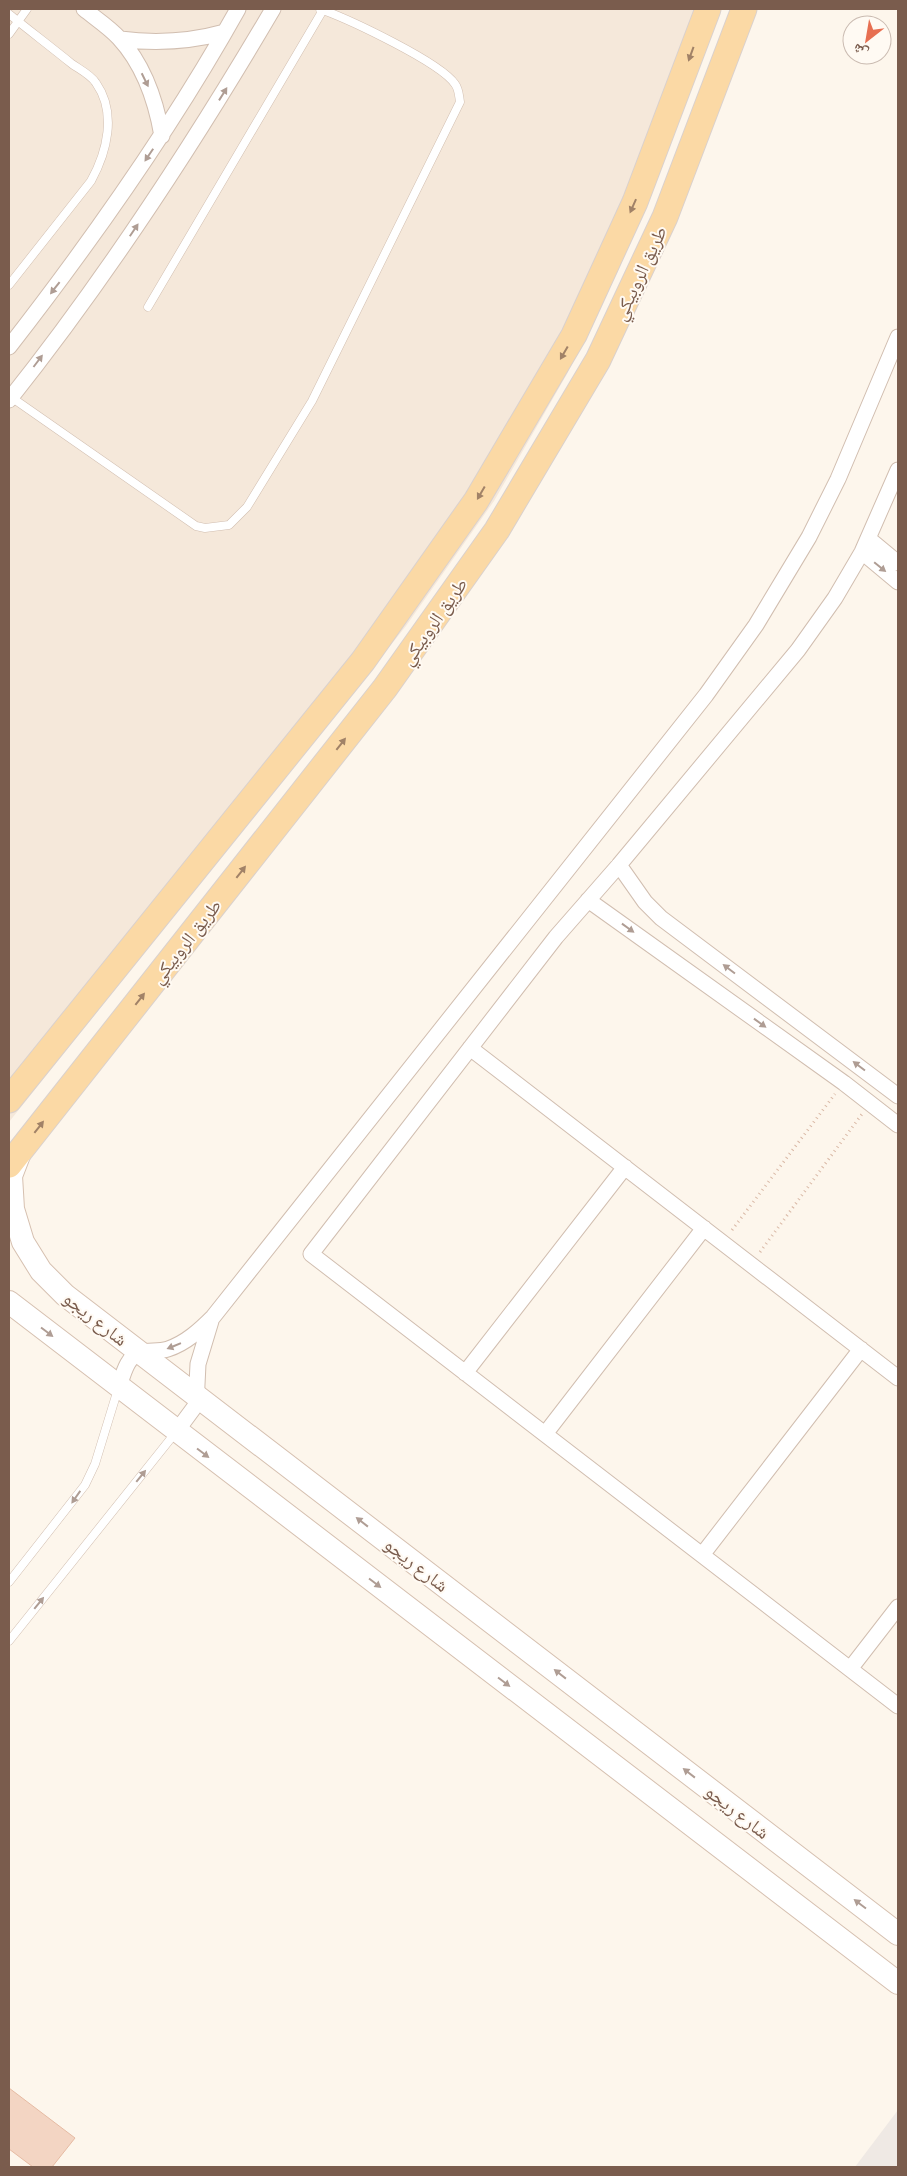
<svg xmlns="http://www.w3.org/2000/svg" width="907" height="2176" font-family="Commissioner,'Noto Naskh Arabic',sans-serif">
  <style>
    .residential { fill: #f5e8da }
    .industrial { fill: #efe9e4 }
    .building { fill: #f3d5c3; stroke: #e6bba3 }
    .lines { fill: none; stroke-linecap: round; stroke-linejoin: round }
    .lane-casing { stroke: #d1beb0; stroke-width: 9 }
    .street-casing { stroke: #d1beb0; stroke-width: 17 }
    .secondary-casing { stroke: #d6c0b0; stroke-width: 24 }
    .primary-casing { stroke: #dad1cd; stroke-width: 27 }
    .path { stroke: #d9b8a5; stroke-width: 3; stroke-dasharray: 1 4; stroke-linecap: butt }
    .lane { stroke: #fff; stroke-width: 8 }
    .street { stroke: #fff; stroke-width: 15 }
    .secondary { stroke: #fff; stroke-width: 22 }
    .primary { stroke: #fbd9a5; stroke-width: 25 }
    .oneway { fill: #a18267 }
    .oneway2 { fill: #af9d94 }
    .labels { text-anchor: middle; dominant-baseline: central; stroke-width: 4; stroke-linejoin: round; paint-order: stroke }
    .street-label { font-size: 19px; fill: #7a5c4d; stroke: #fffaf3 }
  </style>
  <rect width="100%" height="100%" fill="#fdf6ec"/>
  <path class="residential" d="M9,9H720L650,197L617,273L567,374L494,501L406,626L9,1122Z"/>
  <path class="industrial" d="M898,2110V2167H855Z"/>
  <path class="building" d="M9,2088L75,2138L52,2167H33L9,2149Z"/>
  <g class="lines">
    <defs>
      <path id="lane" d="M9,14C30,31 51,47 72,64C79,69 91,75 96,83C117,113 107,152 91,181L9,285
        M9,34L27,9
        M148,307L323,10L320,9
        M11,397L196,526L205,528L229,525L247,507L312,401L460,102C459,96 459,89 455,84C440,62 350,20 323,10
        M9,1582L85,1485L95,1464L118,1389
        M9,1641L176,1432"/>
      <path id="street" d="M84,9C95,18 109,27 119,38C144,65 156,101 162,136
        M120,39C157,44 189,42 225,32
        M9,347C93,239 171,129 238,9
        M9,400C107,277 193,145 273,9
        M898,470L862,552L835,598L798,650L619,865L556,937L311,1254L898,1706
        M869,539L898,563
        M862,552L898,582
        M619,865L645,902L661,918L898,1096
        M588,900L844,1083L898,1125
        M470,1048L898,1378
        M465,1373L625,1167
        M119,1387C123,1375 127,1356 141,1352C150,1350 159,1352 168,1349C186,1343 200,1330 213,1317L706,695L756,625L809,537L838,479L898,337
        M176,1432L196,1405L198,1364L211,1321
        M545,1434L704,1228
        M702,1555L861,1349
        M850,1669L898,1607"/>
      <path id="secondary" d="M21,1150L11,1176L13,1209L23,1242L41,1271L65,1295L898,1934
        M9,1302L898,1983"/>
      <path id="primary" d="M9,1100L363,661L476,501L574,335L635,202L708,9
        M9,1165L385,688L497,530L598,360L665,217L744,9"/>
    </defs>
    <use href="#lane" class="lane-casing"/>
    <use href="#street" class="street-casing"/>
    <use href="#secondary" class="secondary-casing"/>
    <use href="#primary" class="primary-casing"/>
    <path class="path" d="M732,1230L835,1094
      M760,1252L862,1114"/>
    <use href="#lane" class="lane"/>
    <use href="#street" class="street"/>
    <use href="#secondary" class="secondary"/>
    <use href="#primary" class="primary"/>
  </g>
  <defs><path id="oneway-solid" d="M-6-.8H1V-3.2L6.5 0L1 3.2V.8H-6Z" transform="scale(1.25)"/></defs>
  <g class="oneway">
    <use href="#oneway-solid" transform="translate(691 54) rotate(110)"/>
    <use href="#oneway-solid" transform="translate(633 206) rotate(114)"/>
    <use href="#oneway-solid" transform="translate(564 353) rotate(120)"/>
    <use href="#oneway-solid" transform="translate(481 493) rotate(120)"/>
    <use href="#oneway-solid" transform="translate(341 744) rotate(-52)"/>
    <use href="#oneway-solid" transform="translate(241 872) rotate(-52)"/>
    <use href="#oneway-solid" transform="translate(140 999) rotate(-52)"/>
    <use href="#oneway-solid" transform="translate(39 1127) rotate(-52)"/>
  </g>
  <g class="oneway2">
    <use href="#oneway-solid" transform="translate(145 80) rotate(64)"/>
    <use href="#oneway-solid" transform="translate(223 94) rotate(-58)"/>
    <use href="#oneway-solid" transform="translate(149 155) rotate(124)"/>
    <use href="#oneway-solid" transform="translate(134 230) rotate(-56)"/>
    <use href="#oneway-solid" transform="translate(55 288) rotate(128)"/>
    <use href="#oneway-solid" transform="translate(38 361) rotate(-53)"/>
    <use href="#oneway-solid" transform="translate(880 567) rotate(39)"/>
    <use href="#oneway-solid" transform="translate(628 928) rotate(36)"/>
    <use href="#oneway-solid" transform="translate(729 969) rotate(-143)"/>
    <use href="#oneway-solid" transform="translate(760 1023) rotate(36)"/>
    <use href="#oneway-solid" transform="translate(859 1066) rotate(-143)"/>
    <use href="#oneway-solid" transform="translate(47 1332) rotate(37)"/>
    <use href="#oneway-solid" transform="translate(174 1346) rotate(158)"/>
    <use href="#oneway-solid" transform="translate(203 1453) rotate(37)"/>
    <use href="#oneway-solid" transform="translate(141 1476) rotate(-51)"/>
    <use href="#oneway-solid" transform="translate(76 1497) rotate(125)"/>
    <use href="#oneway-solid" transform="translate(362 1522) rotate(-142)"/>
    <use href="#oneway-solid" transform="translate(375 1583) rotate(37)"/>
    <use href="#oneway-solid" transform="translate(39 1603) rotate(-51)"/>
    <use href="#oneway-solid" transform="translate(560 1674) rotate(-142)"/>
    <use href="#oneway-solid" transform="translate(504 1682) rotate(37)"/>
    <use href="#oneway-solid" transform="translate(689 1773) rotate(-142)"/>
    <use href="#oneway-solid" transform="translate(860 1904) rotate(-143)"/>
  </g>
  <g class="labels">
    <g class="street-label">
      <text transform="translate(639 273) rotate(-65)">طريق الروبيكي</text>
      <text transform="translate(433 621) rotate(-55)">طريق الروبيكي</text>
      <text transform="translate(185 941) rotate(-52)">طريق الروبيكي</text>
      <text transform="translate(96 1318) rotate(38)">شارع ريجو</text>
      <text transform="translate(417 1564) rotate(38)">شارع ريجو</text>
      <text transform="translate(738 1811) rotate(38)">شارع ريجو</text>
    </g>
  </g>
  <rect width="907" height="2176" fill="none" stroke="#7a5c4d" stroke-width="20"/>
  <g transform="translate(867 40) rotate(211)"><circle r="24" fill="#fffaf3" stroke="#cabbb1"/>
  <path d="M0-4L9 19L0 12L-9 19Z" fill="#e76f51"/>
  <text y="-8" font-size="14" font-weight="bold" text-anchor="middle" fill="#7a5c4d">ش</text>
  </g>
</svg>
